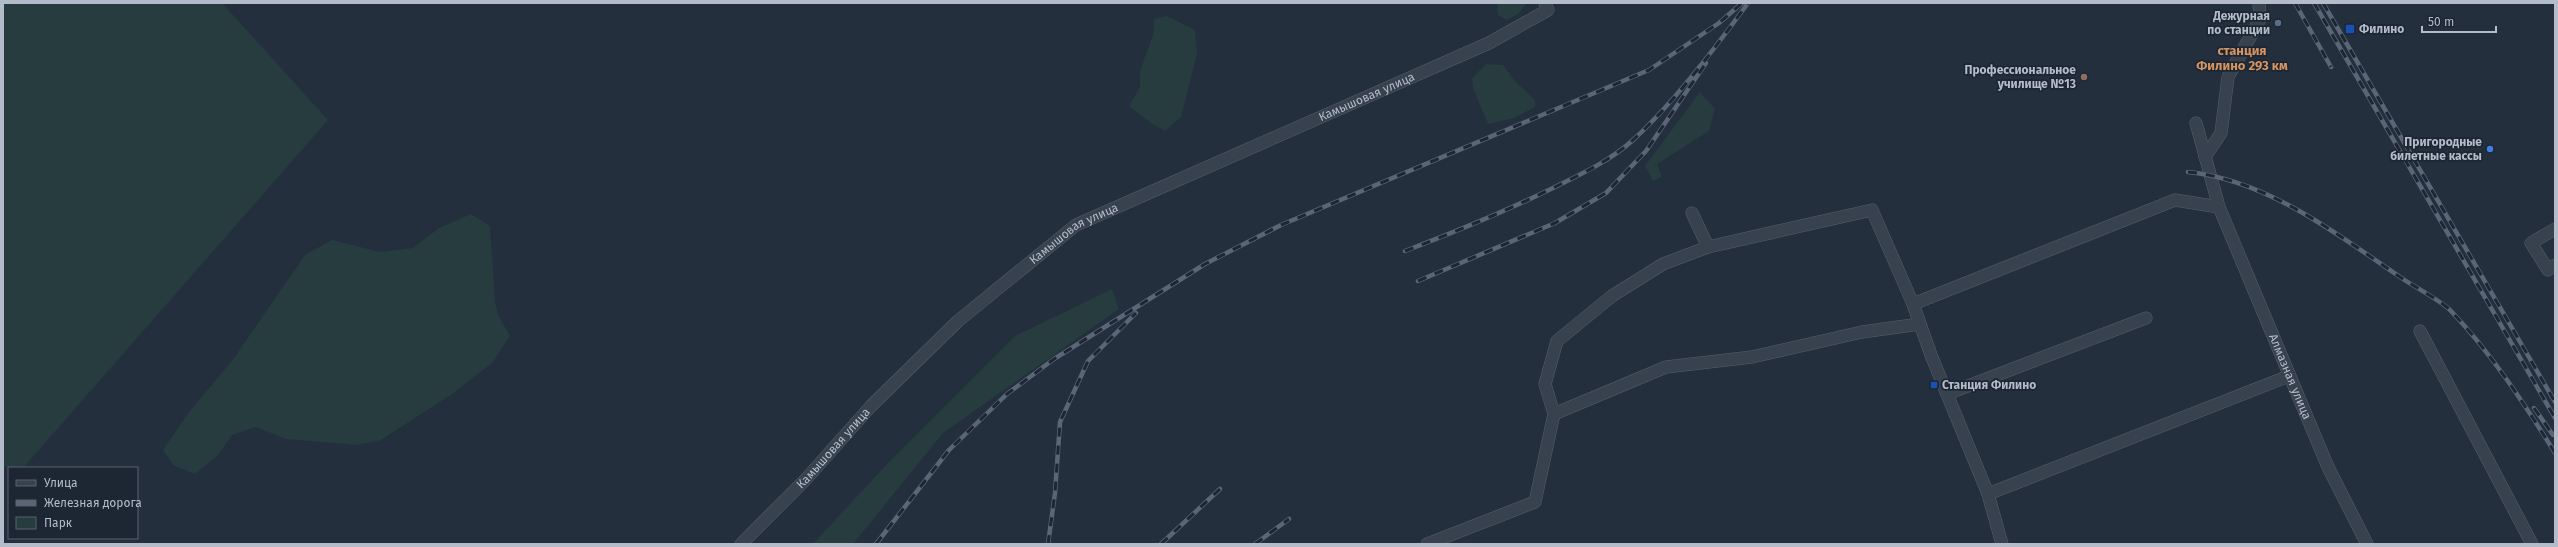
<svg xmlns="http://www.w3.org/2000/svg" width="2558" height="547" font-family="'Fira Sans',sans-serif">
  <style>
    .green { fill: #263c3f }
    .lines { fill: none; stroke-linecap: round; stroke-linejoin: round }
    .minor-casing { stroke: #565f6c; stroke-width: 13 }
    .minor { stroke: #38414e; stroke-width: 12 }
    .rail-casing { stroke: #5a6575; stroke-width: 4.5 }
    .rail { stroke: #1d2633; stroke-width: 3; stroke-dasharray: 9; stroke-linecap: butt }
    .service-dot { fill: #5c6f8a; stroke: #1d2633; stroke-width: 1.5 }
    .transit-dot { fill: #1a4fb4; stroke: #1d2633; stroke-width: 1.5 }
    .education-dot { fill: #8d6e63; stroke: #1d2633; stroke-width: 1.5 }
    .shop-dot { fill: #3f7fe0; stroke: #1d2633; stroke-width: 1.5 }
    .labels { text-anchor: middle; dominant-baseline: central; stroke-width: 3.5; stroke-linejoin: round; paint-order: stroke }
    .poi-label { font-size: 12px; font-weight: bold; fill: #b4bcc9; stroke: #1d2633; text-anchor: end }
    .street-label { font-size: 12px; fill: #b4bcc9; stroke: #1d2633 }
    .neighbourhood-label { font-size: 13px; font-weight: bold; fill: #d59563; stroke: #1d2633 }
  </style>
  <rect width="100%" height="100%" fill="#242f3e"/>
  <path class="green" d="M3,3H222L328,120L23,468L3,467Z
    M1497,3H1527L1518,14L1507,20L1498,15Z
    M1167,16L1195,30L1197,53L1181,117L1165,131L1151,123L1129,106L1140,87V71L1153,35L1154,19Z
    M1486,64L1503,65L1514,80L1535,100V107L1514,118L1488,124L1473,88L1472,78Z
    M1700,92L1715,109L1709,131L1657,164L1662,177L1653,181L1645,166Z
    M471,214L490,226L495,302L498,315L510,336L492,363L452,394L381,440L356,445L286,439L256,427L232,435L218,455L195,474L173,465L163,450L189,412L234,358L305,255L332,240L380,252L413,248L439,228Z
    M1112,289L1119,309L943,433L853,544H813L888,463L1015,336Z"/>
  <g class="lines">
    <defs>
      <g id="minor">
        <path id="s1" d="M2196,123L2219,207L2328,467L2367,544"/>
        <path d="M2205,157L2221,133L2228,77L2260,19L2259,3"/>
        <path d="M1692,213L1708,247"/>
        <path d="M2555,229L2531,243L2548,270L2555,265"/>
        <path d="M1913,304L1872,210L1708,247L1663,264L1612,296L1557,341L1545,384L1554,414L1666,367L1752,357L1862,332L1920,324"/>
        <path d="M2420,331L2532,544"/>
        <path d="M1947,394L2146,318"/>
        <path d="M1988,494L2289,376"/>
        <path id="s2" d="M741,544L806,479L871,406L958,321L1076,225L1489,43L1548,10L1545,3"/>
        <path d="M1427,544L1535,502L1554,414"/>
        <path d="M2002,544L1988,494L1931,355L1913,304L2175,200L2219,207"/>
      </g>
    </defs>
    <use href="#minor" class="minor-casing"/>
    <use href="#minor" class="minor"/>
    <defs>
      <path id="rail" d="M2295,3L2331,67
        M2314,3L2555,418
        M2323,3L2555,402
        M2188,172C2268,180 2338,235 2403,279C2415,287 2443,302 2451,311C2491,353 2524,403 2555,453
        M1405,251C1455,232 1504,212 1553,188C1581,174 1610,161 1633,140C1673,104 1716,47 1748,3
        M1418,281L1555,223L1606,193L1646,151L1706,63
        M2534,408L2553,435
        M876,544L949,450L1007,394L1054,359L1205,264L1281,225L1649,70L1719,23L1742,3
        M1048,544L1055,493L1060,422L1088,361L1136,313
        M1161,544L1220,489
        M1255,544L1289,519"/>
    </defs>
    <use href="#rail" class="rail-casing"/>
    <use href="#rail" class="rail"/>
  </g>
  <circle class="service-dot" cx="2278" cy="23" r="4"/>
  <g class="transit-dot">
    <rect x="2345" y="24" width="10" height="10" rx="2"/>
    <rect x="1930" y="381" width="8" height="8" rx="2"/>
  </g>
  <circle class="education-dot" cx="2084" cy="77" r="4"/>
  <circle class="shop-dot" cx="2490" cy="149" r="4"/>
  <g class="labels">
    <g class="poi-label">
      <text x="2270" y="16">Дежурная<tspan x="2270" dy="14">по станции</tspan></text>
      <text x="2359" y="29" text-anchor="start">Филино</text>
      <text x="2076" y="70">Профессиональное<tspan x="2076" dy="14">училище №13</tspan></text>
      <text x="2482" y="142">Пригородные<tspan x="2482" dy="14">билетные кассы</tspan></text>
      <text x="1942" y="385" text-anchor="start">Станция Филино</text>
    </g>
    <g class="street-label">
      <text stroke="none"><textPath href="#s2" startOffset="781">Камышовая улица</textPath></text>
      <text stroke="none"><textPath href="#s2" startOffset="457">Камышовая улица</textPath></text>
      <text stroke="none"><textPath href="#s1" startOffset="271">Алмазная улица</textPath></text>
      <text stroke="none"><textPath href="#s2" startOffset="133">Камышовая улица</textPath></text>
    </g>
    <g class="neighbourhood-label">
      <text x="2242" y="50">станция<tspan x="2242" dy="15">Филино 293 км</tspan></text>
    </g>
  </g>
  <rect width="2558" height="547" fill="none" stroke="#b4bcc9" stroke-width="8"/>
  <rect x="8" y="467" width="130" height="72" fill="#1d2633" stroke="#59626f"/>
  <rect x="16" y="480" width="20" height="6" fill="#38414e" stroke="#59626f"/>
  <text x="44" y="487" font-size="12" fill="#b4bcc9">Улица</text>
  <rect x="16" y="500" width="20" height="6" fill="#5a6575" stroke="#59626f"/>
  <text x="44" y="507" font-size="12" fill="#b4bcc9">Железная дорога</text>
  <rect x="16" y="517" width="20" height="12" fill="#263c3f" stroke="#59626f"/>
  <text x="44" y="527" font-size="12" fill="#b4bcc9">Парк</text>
  <path d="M2422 26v6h74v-6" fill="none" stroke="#b4bcc9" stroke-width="2"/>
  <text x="2428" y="26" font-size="12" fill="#b4bcc9" stroke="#1d2633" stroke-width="3" paint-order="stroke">50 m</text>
</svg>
